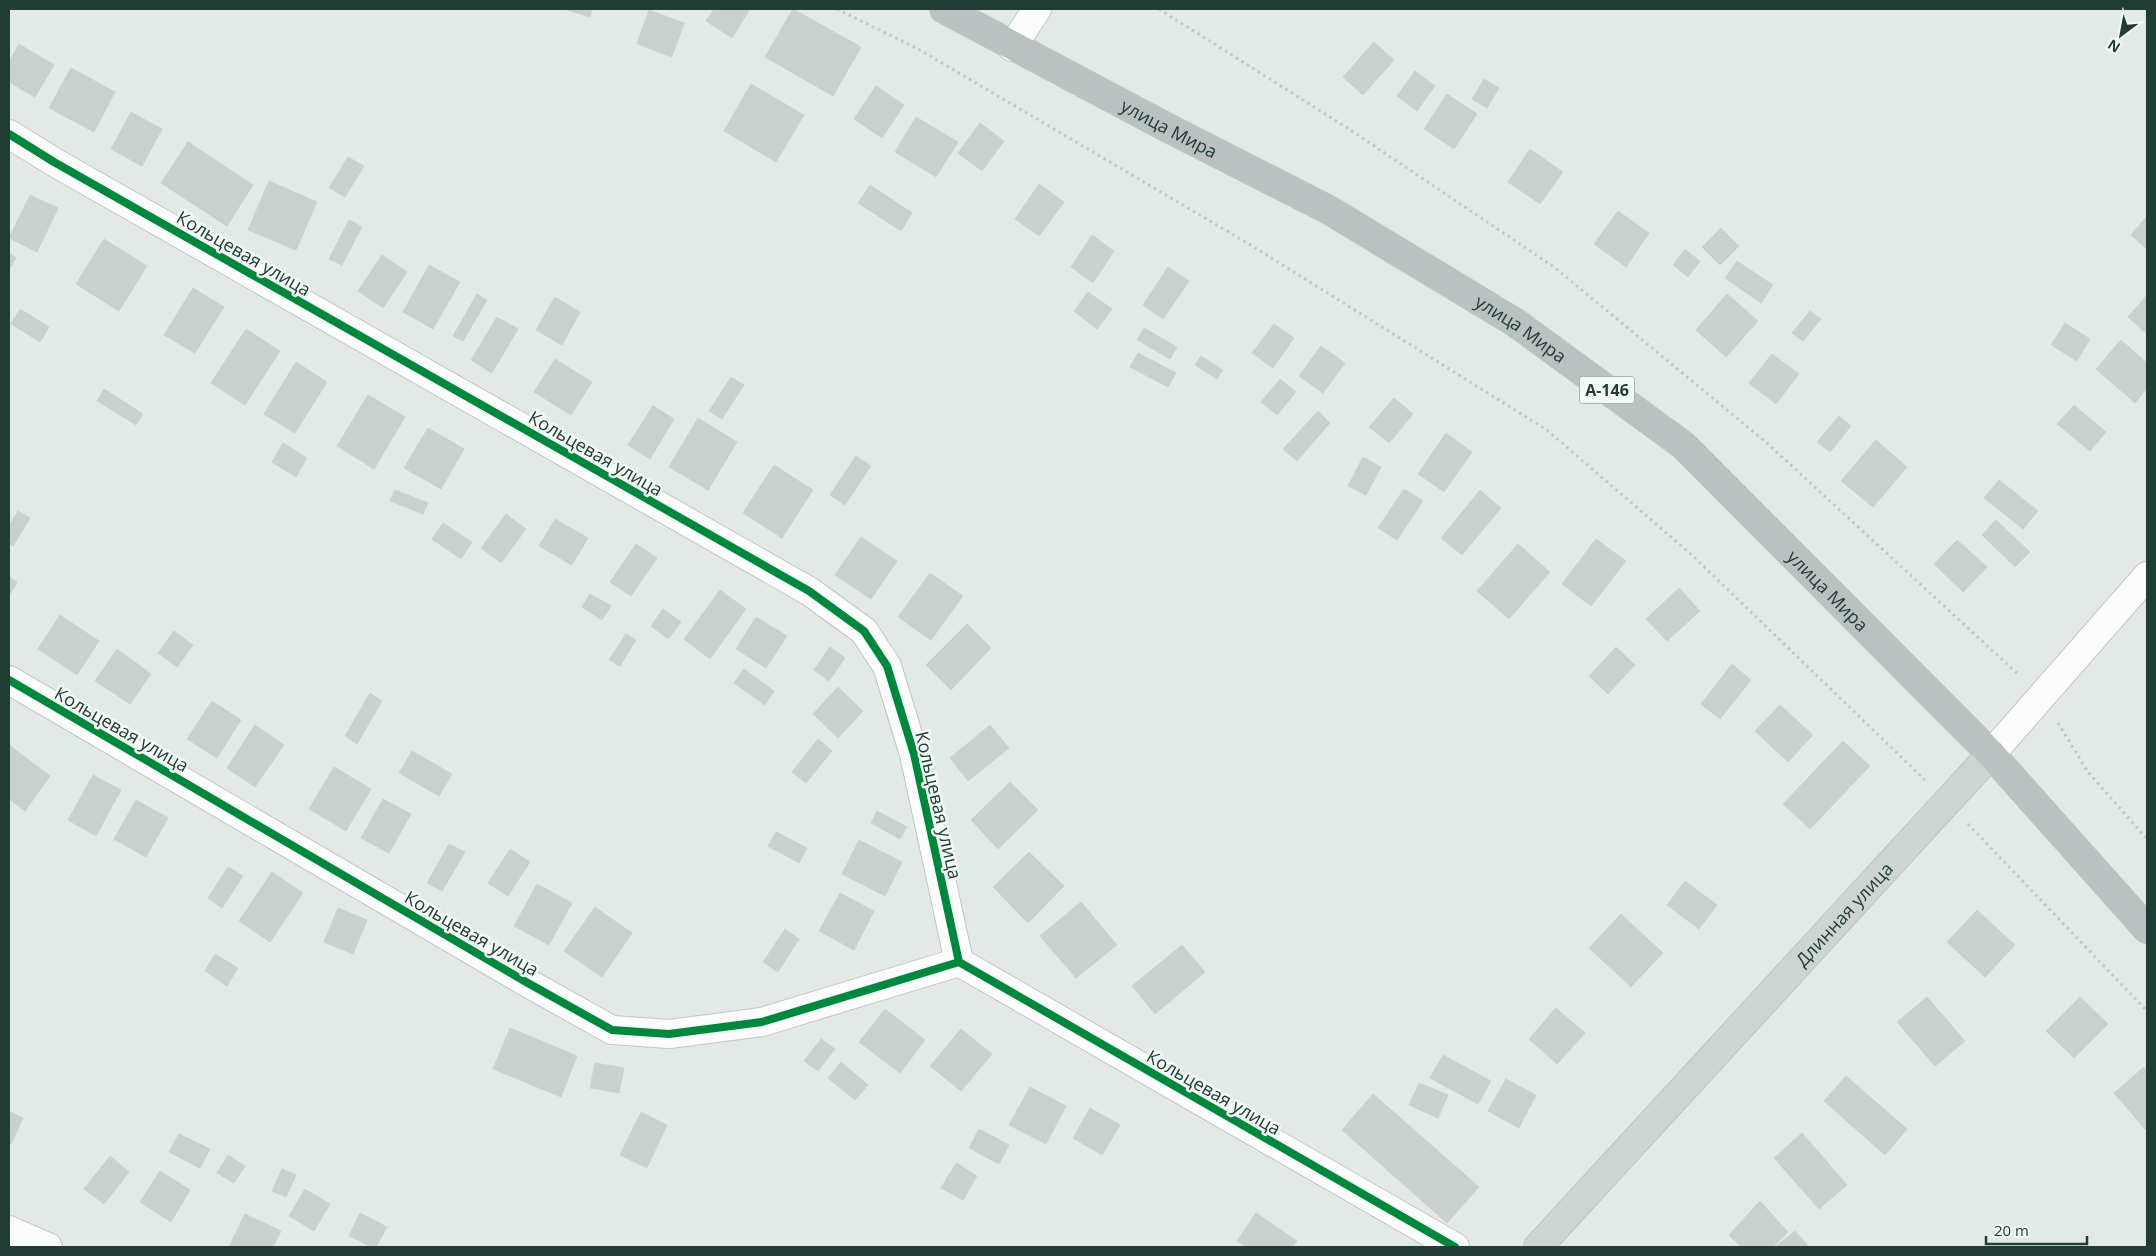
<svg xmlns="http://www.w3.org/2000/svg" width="2156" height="1256" font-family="'Open Sans',sans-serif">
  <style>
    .building { fill: #cad0ce; stroke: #ccd2cf }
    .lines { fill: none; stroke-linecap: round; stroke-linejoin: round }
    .minor-casing { stroke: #c0c6c3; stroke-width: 30 }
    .major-casing { stroke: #bcc5c2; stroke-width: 30 }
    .highway-casing { stroke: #bcc5c2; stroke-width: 30 }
    .path { stroke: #c0c9c5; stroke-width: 3; stroke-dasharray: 2.5 4; stroke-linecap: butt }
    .minor { stroke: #fbfcfb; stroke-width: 28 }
    .major { stroke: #cdd5d2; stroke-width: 28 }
    .highway { stroke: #b9c2c0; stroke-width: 28 }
    .cycleway-casing { stroke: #f1f8f5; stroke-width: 11 }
    .cycleway { stroke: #00873e; stroke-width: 8 }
    .labels { text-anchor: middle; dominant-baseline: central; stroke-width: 5; stroke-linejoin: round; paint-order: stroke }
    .shield { fill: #f1f8f5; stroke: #5f746f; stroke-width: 1 }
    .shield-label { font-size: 16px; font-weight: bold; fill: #213b35 }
    .street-label { font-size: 18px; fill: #213b35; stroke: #f1f8f5 }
  </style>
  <rect width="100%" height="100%" fill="#e3e9e6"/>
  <path class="building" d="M564,9H592L590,17Z
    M714,9H750L732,38L706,21Z
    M793,9L861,47L833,96L765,57Z
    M649,10L684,23L672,57L637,44Z
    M1374,42L1394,60L1363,95L1343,77Z
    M19,44L54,65L35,97L9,82V62Z
    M71,68L115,92L94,132L49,108Z
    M1415,71L1435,86L1417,111L1397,96Z
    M1484,79L1499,88L1487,108L1472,99Z
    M751,84L804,115L776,162L724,131Z
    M876,86L904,105L882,138L854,119Z
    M1447,94L1477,114L1454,149L1424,129Z
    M131,112L162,129L142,166L111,149Z
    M916,117L958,142L936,177L895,152Z
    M980,123L1004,141L982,171L958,153Z
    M188,142L253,185L227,226L161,183Z
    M1530,149L1563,172L1540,204L1508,182Z
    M348,157L364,166L345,197L329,188Z
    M269,181L317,202L296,250L248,230Z
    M1039,184L1064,202L1039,236L1015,219Z
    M870,185L912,213L901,231L858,203Z
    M30,195L58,208L37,252L9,238Z
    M1618,211L1649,233L1626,267L1594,244Z
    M2147,216V249L2131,235Z
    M349,220L362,227L342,265L329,259Z
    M1721,228L1739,246L1720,265L1702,247Z
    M1092,235L1114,251L1093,283L1071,267Z
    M104,239L147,266L119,311L76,284Z
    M1685,249L1700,261L1688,277L1673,265Z
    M9,253L16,258L9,270Z
    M382,255L407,272L383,308L358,291Z
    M1737,261L1773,285L1761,303L1725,278Z
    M429,265L460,282L433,329L403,312Z
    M1168,267L1189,281L1163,319L1143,305Z
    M193,288L224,307L195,353L164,335Z
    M1088,292L1112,309L1097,329L1074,311Z
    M477,294L487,300L463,341L453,336Z
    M1727,294L1758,321L1726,357L1696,330Z
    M2147,295V334L2128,317Z
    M555,297L580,312L562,345L536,330Z
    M20,309L49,327L40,342L11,324Z
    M1810,311L1821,319L1803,341L1792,333Z
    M497,317L518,329L492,373L471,360Z
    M2065,323L2090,339L2077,361L2051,345Z
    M1274,324L1294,338L1273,368L1252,353Z
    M1144,328L1177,347L1170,359L1137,340Z
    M246,329L280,351L245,405L211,383Z
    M2121,340L2147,363V388L2135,403L2096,369Z
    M1321,346L1345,363L1323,393L1299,376Z
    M1138,353L1176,373L1168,387L1130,367Z
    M1772,354L1799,374L1776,404L1749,383Z
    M1201,356L1223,370L1217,379L1195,365Z
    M555,359L592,382L571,415L534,392Z
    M296,362L327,382L295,433L264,414Z
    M731,377L744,385L722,419L709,411Z
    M1280,379L1296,392L1277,415L1261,402Z
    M104,389L143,414L136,425L97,401Z
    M368,395L405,417L374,469L337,446Z
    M1394,398L1413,414L1389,443L1369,427Z
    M2074,405L2106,432L2090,451L2057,424Z
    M653,406L674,419L650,459L628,445Z
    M1318,411L1330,423L1297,461L1283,449Z
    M1839,416L1851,426L1830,452L1817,442Z
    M698,418L737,442L708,490L669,467Z
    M428,428L464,449L441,489L404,468Z
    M1446,433L1472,452L1444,492L1418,474Z
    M1876,440L1907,467L1873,507L1841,481Z
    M283,443L307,458L296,477L272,462Z
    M856,456L871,466L845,505L830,495Z
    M1363,457L1381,467L1366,495L1348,486Z
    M774,465L813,490L782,538L743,513Z
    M1999,480L2038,511L2023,529L1984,498Z
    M1404,489L1423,501L1397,540L1378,528Z
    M395,490L428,503L423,514L390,501Z
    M1480,490L1501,508L1462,555L1441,538Z
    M18,511L30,518L13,546L9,543V526Z
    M506,514L526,529L501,563L481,548Z
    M555,519L588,538L572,565L539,546Z
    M1996,520L2030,552L2015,567L1982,535Z
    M443,523L472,542L461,559L432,539Z
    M861,537L897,561L871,599L835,575Z
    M1596,539L1626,561L1591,606L1562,584Z
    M1957,540L1987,567L1963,592L1934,564Z
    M636,544L657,558L631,596L610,582Z
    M1518,544L1550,572L1509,619L1477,591Z
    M930,573L963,596L931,640L898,617Z
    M9,577L17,582L9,596Z
    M1679,588L1700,611L1667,641L1646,619Z
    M720,590L746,609L710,659L684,639Z
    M590,594L611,606L602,620L582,607Z
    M663,609L681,622L668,639L651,626Z
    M60,615L99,641L77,675L38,649Z
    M756,617L787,636L766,668L736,649Z
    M967,624L991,648L951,690L926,665Z
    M174,631L193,645L177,667L158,653Z
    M626,634L636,640L620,666L609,660Z
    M830,647L845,658L829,681L814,670Z
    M1616,647L1635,665L1608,694L1589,676Z
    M117,649L151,674L130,704L95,681Z
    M1732,664L1751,680L1720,719L1701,704Z
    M744,669L774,691L765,705L734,683Z
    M838,687L863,711L838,738L813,714Z
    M370,693L382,701L357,744L345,736Z
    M212,701L241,720L217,758L187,739Z
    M1780,705L1813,735L1788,762L1755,731Z
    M255,725L284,745L255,787L227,768Z
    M990,725L1009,748L968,781L950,758Z
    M818,739L832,751L806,783L792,772Z
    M1843,741L1870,766L1810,829L1783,804Z
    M9,745L50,776L25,811L9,799Z
    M412,751L452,774L439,796L399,773Z
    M334,767L371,789L346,831L309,809Z
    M93,775L121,790L96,836L68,820Z
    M1010,782L1038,810L998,849L971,820Z
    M383,799L411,814L389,853L361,838Z
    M136,800L168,818L146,857L114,839Z
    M877,811L907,827L900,839L871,823Z
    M776,832L807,848L799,863L768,846Z
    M859,840L902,862L885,896L842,874Z
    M449,844L465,852L442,891L427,883Z
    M510,849L530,862L508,896L488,883Z
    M1029,852L1064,886L1028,923L993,887Z
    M228,867L243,876L222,908L208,898Z
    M272,872L303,893L270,942L239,921Z
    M1685,881L1717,905L1699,929L1667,905Z
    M537,884L572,903L549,945L514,926Z
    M840,893L874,911L854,950L819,931Z
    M1081,902L1117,945L1076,978L1040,936Z
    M595,907L632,933L602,977L564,951Z
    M338,908L367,920L353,954L324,942Z
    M1977,910L2015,945L1985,977L1947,942Z
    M1621,914L1663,953L1631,987L1589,948Z
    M785,929L799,939L778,972L763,962Z
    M1182,945L1205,972L1155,1014L1132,986Z
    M215,954L238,968L227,986L205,971Z
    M1927,997L1965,1041L1935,1066L1897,1022Z
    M2080,997L2108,1024L2074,1058L2046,1031Z
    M1556,1008L1585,1033L1557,1064L1529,1039Z
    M885,1009L925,1040L900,1073L859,1042Z
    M510,1028L577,1056L561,1097L493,1069Z
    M961,1029L992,1054L961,1091L930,1066Z
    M821,1039L835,1049L818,1071L804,1061Z
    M1443,1055L1491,1081L1478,1104L1430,1078Z
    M841,1062L868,1085L855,1100L828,1078Z
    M595,1063L624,1068L619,1093L590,1088Z
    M2144,1067L2147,1071V1127L2145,1129L2114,1093Z
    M1846,1076L1907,1129L1885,1155L1824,1101Z
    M1506,1079L1536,1095L1519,1128L1488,1111Z
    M1419,1083L1448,1095L1438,1118L1409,1105Z
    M1030,1087L1066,1106L1046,1144L1009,1125Z
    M1373,1094L1479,1187L1447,1223L1342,1130Z
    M1090,1108L1120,1125L1102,1155L1073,1138Z
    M9,1111L23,1118L11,1144L9,1143Z
    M641,1112L667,1125L647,1168L620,1155Z
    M979,1129L1009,1145L999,1164L969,1148Z
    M1802,1133L1847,1185L1819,1209L1774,1158Z
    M179,1134L210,1149L200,1168L169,1152Z
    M228,1155L245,1166L234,1183L217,1173Z
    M110,1156L129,1172L104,1204L84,1189Z
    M956,1163L977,1176L963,1200L941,1188Z
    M282,1169L296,1175L286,1197L272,1191Z
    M160,1171L190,1190L171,1222L140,1202Z
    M305,1189L330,1204L314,1231L289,1216Z
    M1760,1201L1788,1232L1773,1247H1741L1729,1235Z
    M360,1213L387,1227L376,1247H372L349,1236Z
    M1256,1213L1297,1241L1292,1247H1246L1237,1241Z
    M245,1214L281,1231L273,1247H229Z
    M1795,1231L1809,1247H1775Z"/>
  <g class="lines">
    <defs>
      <path id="minor" d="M1012,47L1037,9
        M9,134L54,162L809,591L864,631L887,666L914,754L959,962
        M9,680L526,982L612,1030L669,1034L762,1022L959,962L1455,1247
        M1991,754L2147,576
        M9,1230L48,1247"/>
      <g id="major">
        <path id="s1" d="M1538,1247L1991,754"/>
      </g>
      <g id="highway">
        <path id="s2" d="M944,9L1168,128L1329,210L1516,323L1683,445L1991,754L2147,929"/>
      </g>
    </defs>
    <use href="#minor" class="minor-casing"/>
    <use href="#major" class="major-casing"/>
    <use href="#highway" class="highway-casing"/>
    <path class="path" d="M837,9L920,50L1249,244L1547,430L1693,556L1925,780
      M1159,9L1349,129L1554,267L1767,443L2020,676
      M2058,723L2088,772L2147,839
      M1968,824L2147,1011"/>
    <use href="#minor" class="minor"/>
    <use href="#major" class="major"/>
    <use href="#highway" class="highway"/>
    <defs>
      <path id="cycleway" d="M9,134L54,162L809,591L864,631L887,666L914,754L959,962
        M9,680L526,982L612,1030L669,1034L762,1022L959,962L1455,1247"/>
    </defs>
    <use href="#cycleway" class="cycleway-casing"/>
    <use href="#cycleway" class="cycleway"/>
  </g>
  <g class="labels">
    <rect class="shield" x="1579.5" y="376.5" width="55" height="27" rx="4"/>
    <g class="shield-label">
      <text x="1607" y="390">А-146</text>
    </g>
    <g class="street-label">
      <text stroke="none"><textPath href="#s2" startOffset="255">улица Мира</textPath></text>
      <text transform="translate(244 253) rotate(30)">Кольцевая улица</text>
      <text stroke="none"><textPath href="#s2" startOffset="660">улица Мира</textPath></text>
      <text transform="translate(596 453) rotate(30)">Кольцевая улица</text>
      <text stroke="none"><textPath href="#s2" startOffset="1065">улица Мира</textPath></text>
      <text transform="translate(122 729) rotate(30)">Кольцевая улица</text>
      <text transform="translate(939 805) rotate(77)">Кольцевая улица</text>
      <text stroke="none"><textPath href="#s1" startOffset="452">Длинная улица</textPath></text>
      <text transform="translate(472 933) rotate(30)">Кольцевая улица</text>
      <text transform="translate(1214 1092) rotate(30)">Кольцевая улица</text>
    </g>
  </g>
  <rect width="2156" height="1256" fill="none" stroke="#213b35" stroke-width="20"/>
  <g transform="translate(2121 35) rotate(212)" stroke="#f1f8f5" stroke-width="4" paint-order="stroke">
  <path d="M0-4L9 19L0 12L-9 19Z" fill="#213b35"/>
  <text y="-8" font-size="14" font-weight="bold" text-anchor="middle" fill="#213b35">N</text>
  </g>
  <path d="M1986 1236v8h101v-8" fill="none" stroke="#213b35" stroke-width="2.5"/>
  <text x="1994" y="1236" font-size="15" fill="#213b35" stroke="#f1f8f5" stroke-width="4" paint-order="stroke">20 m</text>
</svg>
